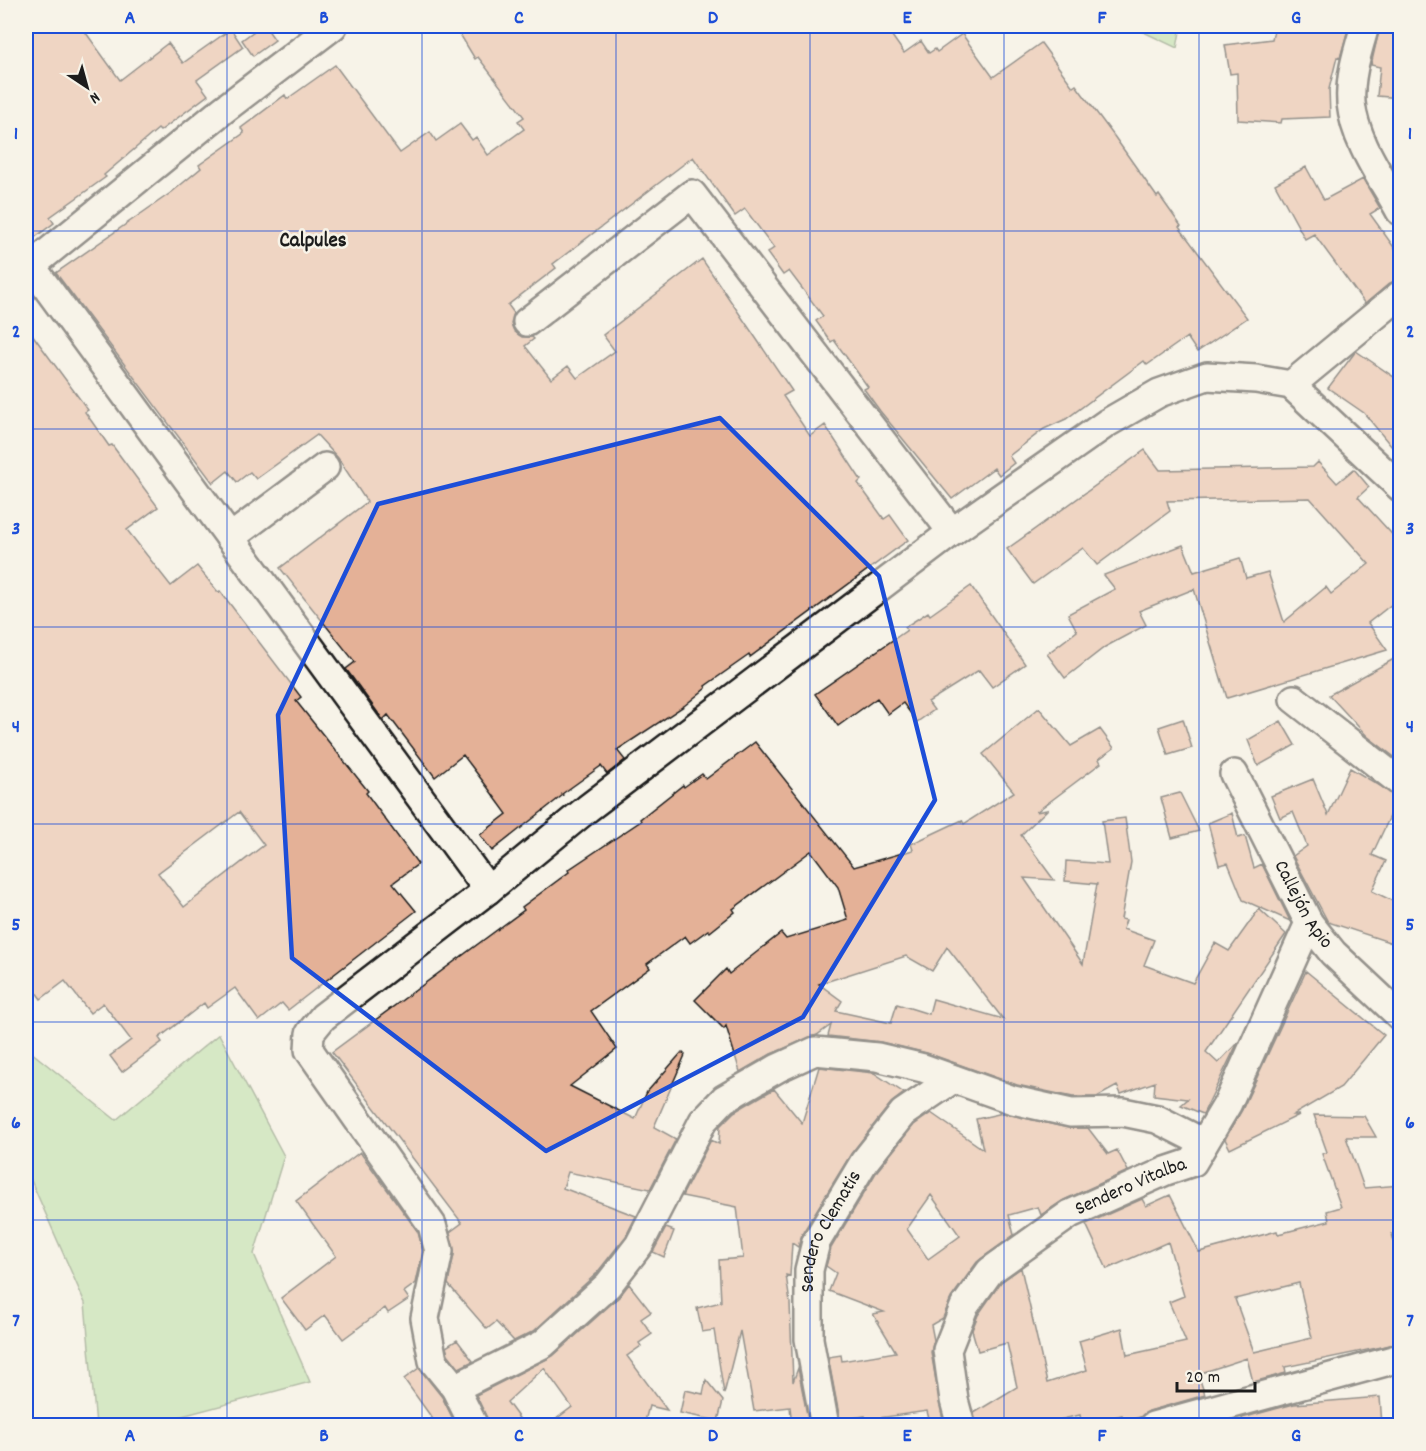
<svg xmlns="http://www.w3.org/2000/svg" width="1426" height="1451" font-family="Dekko,sans-serif">
  <style>
    .green { fill: #addc9c; stroke: #647c5c; stroke-width: 1.5 }
    .building { fill: #e4b197; stroke: #1c1c1c; stroke-width: 1.5; fill-rule: evenodd }
    .lines { fill: none; stroke-linecap: round; stroke-linejoin: round }
    .street-casing { stroke: #1c1c1c; stroke-width: 32 }
    .street { stroke: #f7f3e8; stroke-width: 27 }
    .marked { fill: none; stroke: #1d4ed8; stroke-width: 4.5; stroke-linejoin: round }
    .grid { fill: none; stroke: #1d4ed8; stroke-width: 1.5; stroke-opacity: 0.55 }
    .labels { text-anchor: middle; dominant-baseline: central; stroke-width: 5; stroke-linejoin: round; paint-order: stroke }
    .street-label { font-size: 20px; fill: #1c1c1c; stroke: #f7f3e8 }
    .neighbourhood-label { font-size: 21px; font-weight: bold; fill: #1c1c1c; stroke: #f7f3e8 }
    .neatline { fill: none; stroke: #1d4ed8; stroke-width: 2 }
    .grid-label { font-size: 20px; text-anchor: middle; font-weight: bold; fill: #1d4ed8 }
  </style>
  <rect width="100%" height="100%" fill="#f7f3e8"/>
  <filter id="ink" filterUnits="userSpaceOnUse"><feTurbulence type="fractalNoise" baseFrequency=".0167" numOctaves="2"/><feDisplacementMap in="SourceGraphic" scale="12" xChannelSelector="R" yChannelSelector="G"/><feConvolveMatrix kernelMatrix="1 2 1 2 8 2 1 2 1" color-interpolation-filters="sRGB"/></filter>
  <g filter="url(#ink)">
    <path class="green" d="M1131,26H1181L1177,48Z
      M219,1034L284,1156L254,1254L310,1382L148,1425H96L85,1303L26,1169V1048L116,1120Z"/>
    <path class="building" d="M26,26H81L120,80L168,43L183,63L231,29L243,47L197,80L208,95L160,131L158,129L104,175L106,177L50,217L54,223L26,244Z
      M261,26H265L275,40L253,56L242,40Z
      M455,26H885L904,53L921,41L929,53L935,49L937,52L962,34L993,77L1041,43L1073,87L1076,85L1114,136L1157,197L1159,195L1181,226L1179,227L1247,318L1197,352L1187,337L1147,365L1144,361L1066,419L1044,429L1009,456L1014,463L999,475L994,468L952,499L880,411L864,389L868,387L834,340L831,342L816,321L823,316L789,271L783,275L767,253L774,248L745,209L735,216L693,157L553,264L556,268L508,305L514,313L511,324L514,331L522,337H532L534,339L525,346L551,379L568,366L577,378L615,351L603,335L702,259L792,391L783,396L810,436L825,425L861,480L858,483L884,519L890,515L908,540L750,657L749,655L705,686L706,688L684,706L617,750L625,760L607,774L601,766L562,794L563,795L492,851L480,835L507,814L488,788L463,755L435,777L388,715L383,720L373,706L346,669L355,662L280,568L367,502L338,458L317,435L256,479L250,472L237,482L228,471L213,483L56,273L172,192L201,168L199,165L244,133L241,128L285,95L287,99L335,65L400,153L430,132L436,141L460,124L472,140L476,137L488,155L524,129L518,121L524,117L478,57L475,59Z
      M1275,26H1349L1340,58L1337,57L1329,89L1330,117L1282,119L1281,123L1238,120L1237,73L1230,74L1225,45L1272,39Z
      M1380,26H1401V98L1377,96L1380,67L1371,65Z
      M1306,167L1324,200L1363,179L1380,208L1370,214L1401,257V280L1390,283L1365,304L1314,234L1305,239L1275,184Z
      M26,326L88,410L85,412L109,446L112,445L158,507L127,530L171,586L197,566L218,592L220,591L301,697L296,701L368,791L366,793L418,864L393,883L416,911L288,1010L282,1003L259,1021L235,988L207,1008L204,1003L159,1038L162,1042L122,1072L110,1056L131,1040L103,1003L90,1013L65,981L41,999L26,979ZM239,812L264,845L184,907L158,873Z
      M1356,351L1401,382V458L1364,413L1328,388Z
      M1145,450L1160,470L1313,467L1318,462L1337,483L1354,469L1369,487L1358,497L1401,544V597L1368,623L1387,650L1227,698L1194,589L1139,611L1146,625L1105,647L1065,678L1047,654L1077,631L1068,614L1115,589L1104,575L1183,545L1194,572L1240,558L1246,578L1268,572L1284,622L1326,587L1331,594L1369,564L1310,498L1167,501L1170,511L1097,565L1083,548L1033,584L1007,549Z
      M971,586L1025,664L992,687L979,670L928,702L934,710L917,722L903,703L888,714L877,698L838,726L815,694L907,630L905,627L928,612L930,615Z
      M1401,655V762L1367,736L1329,695Z
      M1039,708L1071,746L1100,729L1114,748L1099,759L1101,763L1036,812L1047,810L1021,835L1054,880L1024,878L1083,964L1097,884L1065,881L1066,861L1108,864L1102,821L1125,818L1131,862L1121,919L1126,920L1123,929L1154,940L1144,965L1193,983L1215,943L1229,951L1259,909L1286,934L1206,1052L1218,1063L1238,1042L1203,1114L1181,1105L1188,1099L1154,1095L1155,1082L1121,1094L1117,1086L1097,1097H1073L1017,1085L927,1053L881,1042L828,1036L831,1025L817,1035L771,1054L740,1072L726,1026L724,1029L695,1000L726,969L729,974L781,933L786,939L848,920L838,887L811,851L733,909L735,912L710,932L708,930L690,943L685,936L647,964L650,968L591,1011L617,1049L570,1086L635,1119L647,1092L682,1052L685,1055L654,1127L676,1139L650,1189L568,1172L563,1188L636,1216L626,1236L596,1274L534,1331L514,1341L496,1322L487,1329L448,1284L454,1254L450,1232L462,1223L332,1052L524,910L522,907L569,872L568,870L641,821L640,819L683,785L684,787L702,774L706,779L755,742L854,867L913,850L911,844L962,820L964,824L1014,792L983,754ZM947,947L1003,1019L933,999L929,1014L897,1004L891,1023L836,1011L842,1001L819,984L906,956L932,971Z
      M1183,719L1192,748L1168,755L1159,727Z
      M1281,721L1295,745L1258,766L1248,740Z
      M1350,768L1399,797L1372,855L1386,861L1372,891L1401,905V946L1328,922L1293,856L1307,846L1293,812L1280,818L1271,796L1313,779L1328,815Z
      M1180,793L1199,831L1172,838L1161,798Z
      M1232,813L1238,838L1245,836L1254,868L1262,864L1290,921L1243,900L1228,863L1219,865L1208,823Z
      M1306,971L1384,1035L1341,1087L1293,1115H1299L1230,1149L1225,1139L1242,1110Z
      M819,1067L874,1073L904,1093L891,1103L851,1154L802,1234L798,1247L792,1243L790,1276L786,1275L790,1303L793,1382L798,1368L809,1425H792L790,1407L754,1411L740,1331L724,1394L714,1330L702,1332L697,1308L721,1302L719,1260L743,1258L737,1207L682,1196L711,1140L719,1144L720,1126L734,1112L774,1089L802,1123Z
      M931,1113L983,1149L976,1119L1003,1113L1068,1128H1088L1108,1154L1117,1150L1128,1171L1064,1200L1041,1215L1038,1207L1009,1215L1014,1235L977,1262L951,1298L943,1318L931,1325L934,1340L931,1352L943,1420L930,1423L927,1411L865,1420V1416L840,1420L828,1357L841,1355L842,1361L896,1352L873,1314L884,1312L829,1291L836,1273L826,1266L831,1248L877,1171L914,1125ZM931,1195L960,1236L928,1259L907,1229Z
      M1314,1115L1364,1116L1376,1137H1346L1364,1188L1401,1185V1233L1392,1234L1398,1258L1393,1259L1401,1289V1343L1285,1367L1286,1373L1253,1382L1247,1358L1198,1374L1205,1395L1149,1411L1140,1417L1124,1422L1122,1415L1082,1425L1080,1415L1038,1425H976L974,1413L1017,1387L1007,1343L978,1351L972,1330L978,1315L1001,1282L1021,1268L1047,1383L1087,1370L1079,1341L1122,1328L1127,1355L1186,1342L1169,1302L1184,1296L1168,1242L1107,1269L1086,1224L1142,1199L1146,1206L1170,1195L1199,1252L1277,1231L1278,1234L1329,1221L1327,1211L1341,1207L1322,1154L1327,1152ZM1299,1283L1312,1338L1254,1352L1235,1299Z
      M360,1152L418,1232L423,1251L416,1283L404,1292L409,1299L388,1313L385,1308L343,1339L325,1315L305,1330L281,1298L336,1256L296,1201Z
      M666,1228L674,1231L664,1257L653,1252Z
      M629,1284L651,1312L641,1319L652,1334L639,1343L641,1346L627,1356L667,1410L649,1406L644,1425H548L572,1407L544,1368L507,1402L524,1425H490L476,1395L553,1356L619,1297Z
      M457,1340L473,1361L459,1368L448,1354L446,1347Z
      M419,1368L442,1397L456,1425H437L404,1379Z
      M706,1380L723,1401L718,1421L680,1413L685,1390L703,1394Z
      M1380,1397L1382,1425H1243L1242,1418L1294,1404Z"/>
    <g class="lines">
      <defs>
        <g id="street">
          <path d="M1365,26C1358,50 1349,77 1351,103C1355,142 1382,178 1400,211"/>
          <path d="M26,259L488,890"/>
          <path d="M31,266L223,110L333,26"/>
          <path d="M527,322L692,194L952,532"/>
          <path d="M1291,385L1400,295"/>
          <path d="M230,538L325,467"/>
          <path d="M1294,699L1400,782"/>
          <path id="s1" d="M1234,774L1309,923L1333,953L1400,1016"/>
          <path d="M455,1388L543,1344L608,1285L639,1245L703,1121L724,1099L778,1068L815,1051L877,1057L923,1068L1013,1100L1071,1113L1123,1112L1157,1119L1204,1143"/>
          <path d="M474,1426L455,1388L433,1361L425,1318L439,1251L432,1225L309,1050L310,1033L323,1017L488,890L588,808L952,532L1107,423L1159,393L1207,376L1256,379L1291,385L1400,487"/>
          <path id="s2" d="M825,1426L809,1339V1270L816,1242L864,1162L903,1113L953,1079"/>
          <path id="s3" d="M961,1426L954,1400L947,1350L964,1307L990,1271L1070,1214L1166,1171L1193,1162L1228,1103L1309,923"/>
          <path d="M1153,1426L1400,1358"/>
        </g>
      </defs>
      <use href="#street" class="street-casing"/>
      <use href="#street" class="street"/>
    </g>
  </g>
  <path d="M0 0H1426V1451H0ZM720,418L879,576L935,800L803,1017L546,1151L292,958L278,715L378,504Z" fill="#f7f3e8" fill-opacity=".55" fill-rule="evenodd"/>
  <path class="marked" d="M720,418L879,576L935,800L803,1017L546,1151L292,958L278,715L378,504Z"/>
  <path class="grid" d="M227,26V1426M422,26V1426M616,26V1426M810,26V1426M1004,26V1426M1199,26V1426M26,231H1400M26,429H1400M26,627H1400M26,824H1400M26,1022H1400M26,1220H1400"/>
  <g class="labels">
    <g class="street-label">
      <text stroke="none"><textPath href="#s1" startOffset="148">Callejón Apio</textPath></text>
      <text stroke="none"><textPath href="#s3" startOffset="333">Sendero Vitalba</textPath></text>
      <text stroke="none"><textPath href="#s2" startOffset="201">Sendero Clematis</textPath></text>
    </g>
    <g class="neighbourhood-label">
      <text x="313" y="242">Calpules</text>
    </g>
  </g>
  <rect width="1426" height="1451" fill="none" stroke="#f7f3e8" stroke-width="66"/>
  <g transform="translate(87 87) rotate(144)" stroke="#f7f3e8" stroke-width="4.5" paint-order="stroke">
  <path d="M0-4.5L10 22L0 15L-10 22Z" fill="#1c1c1c"/>
  <text y="-9" font-size="16" font-weight="bold" text-anchor="middle" fill="#1c1c1c">N</text>
  </g>
  <path d="M1177 1382v9h78v-9" fill="none" stroke="#1c1c1c" stroke-width="3"/>
  <text x="1186" y="1382" font-size="18" fill="#1c1c1c" stroke="#f7f3e8" stroke-width="4.5" paint-order="stroke">20 m</text>
  <rect x="33" y="33" width="1360" height="1385" class="neatline"/>
  <g class="grid-label">
    <text x="130" y="23">A</text>
    <text x="324" y="23">B</text>
    <text x="519" y="23">C</text>
    <text x="713" y="23">D</text>
    <text x="907" y="23">E</text>
    <text x="1102" y="23">F</text>
    <text x="1296" y="23">G</text>
    <text x="16" y="139">1</text>
    <text x="1410" y="139">1</text>
    <text x="16" y="337">2</text>
    <text x="1410" y="337">2</text>
    <text x="16" y="534">3</text>
    <text x="1410" y="534">3</text>
    <text x="16" y="732">4</text>
    <text x="1410" y="732">4</text>
    <text x="16" y="930">5</text>
    <text x="1410" y="930">5</text>
    <text x="16" y="1128">6</text>
    <text x="1410" y="1128">6</text>
    <text x="16" y="1326">7</text>
    <text x="1410" y="1326">7</text>
    <text x="130" y="1441">A</text>
    <text x="324" y="1441">B</text>
    <text x="519" y="1441">C</text>
    <text x="713" y="1441">D</text>
    <text x="907" y="1441">E</text>
    <text x="1102" y="1441">F</text>
    <text x="1296" y="1441">G</text>
  </g>
</svg>
